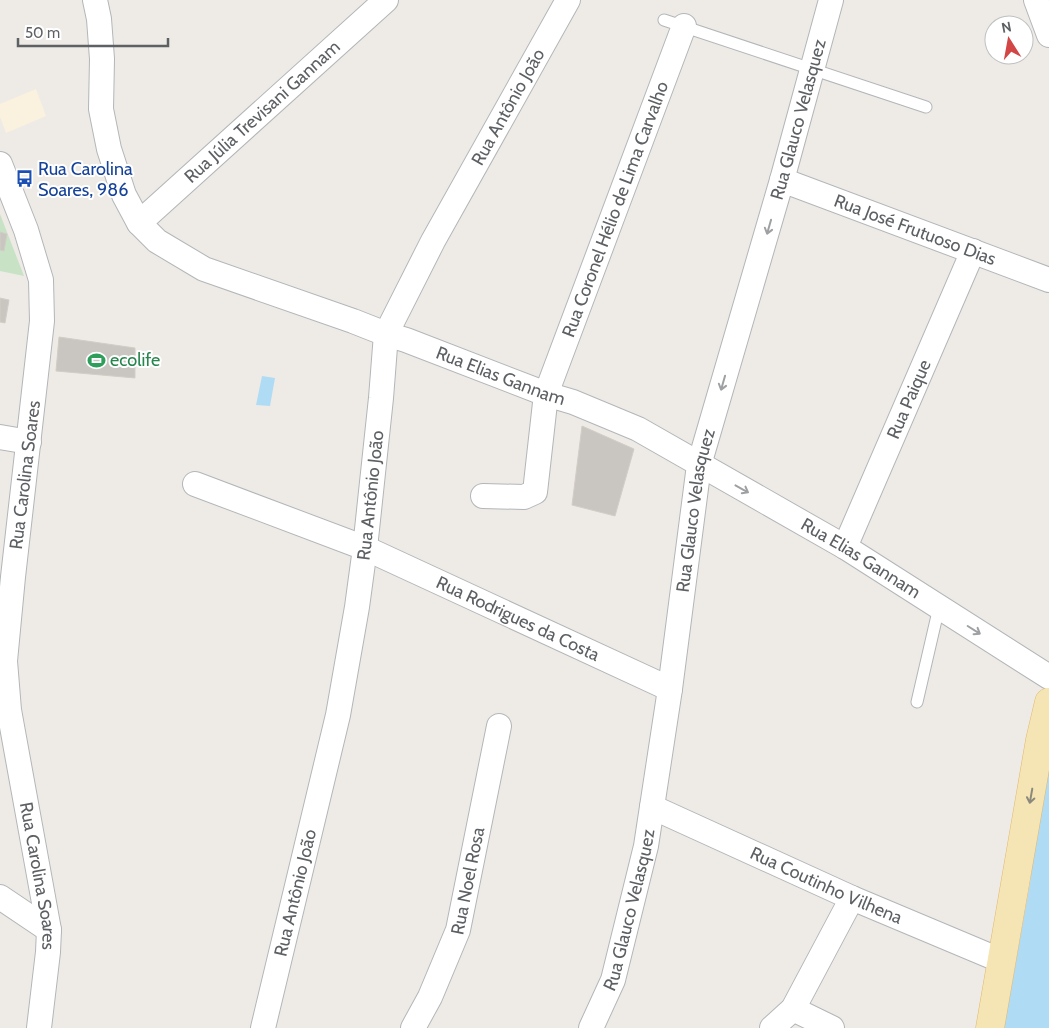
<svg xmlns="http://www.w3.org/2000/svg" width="1049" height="1028" font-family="Cabin,sans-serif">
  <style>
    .commercial { fill: #faf1df }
    .green { fill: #c8e2c6 }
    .water { fill: #afdcf4 }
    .building { fill: #c9c6c2; stroke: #d2cdc5 }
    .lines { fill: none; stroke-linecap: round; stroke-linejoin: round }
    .lane-casing { stroke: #b3b6b9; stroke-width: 13 }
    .street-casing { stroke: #b3b6b9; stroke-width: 26 }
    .primary-casing { stroke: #e0b76d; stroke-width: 29 }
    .lane { stroke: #fff; stroke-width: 11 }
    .street { stroke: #fff; stroke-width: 24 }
    .primary { stroke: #f5e5b4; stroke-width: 28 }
    .oneway { stroke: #9ea0a2 }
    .oneway2 { stroke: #8b897c }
    .labels { text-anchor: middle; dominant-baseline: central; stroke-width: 4; stroke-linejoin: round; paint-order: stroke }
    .street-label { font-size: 18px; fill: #5d6164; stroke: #fff }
    .transit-label { font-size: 18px; fill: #164399; stroke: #fff; text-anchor: start }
    .leisure-label { font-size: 18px; fill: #27864d; stroke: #fff; text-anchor: start }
  </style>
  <rect width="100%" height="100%" fill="#eeebe6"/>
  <path class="commercial" d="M36,89L46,116L6,133L0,117V104Z"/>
  <path class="green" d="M0,214L24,276L0,271Z"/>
  <path class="water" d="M262,376L275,378L270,406L256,405Z
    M1049,766V1028H1004L1030,883L1036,831Z"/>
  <path class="building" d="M0,232L7,234L4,251L0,250Z
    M0,298L9,300L5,323L0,322Z
    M59,337L135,348V378L56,371Z
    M582,426L634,449L615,516L572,505Z"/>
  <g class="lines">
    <defs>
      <path id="lane" d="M664,20L926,107
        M917,702L939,607"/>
      <g id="street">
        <path id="s1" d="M95,0L99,19L102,59L101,109L109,149L124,195L139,223L157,241L204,269L353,321L386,334L406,340L546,394L573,402L638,429L845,547L1049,677"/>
        <path d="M1036,0L1049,35"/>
        <path id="s2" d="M0,164L26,230L41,280L42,321L13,577L5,661L9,710L49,930L48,952L39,1028"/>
        <path id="s3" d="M782,180L1049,280"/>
        <path id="s4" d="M139,223L386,0"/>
        <path d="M0,437L29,442"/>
        <path id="s5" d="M195,484L365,548L670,689"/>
        <path id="s6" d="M483,496L524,497L535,492L546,394L684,26"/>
        <path id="s7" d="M845,547L973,251"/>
        <path id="s8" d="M652,807L852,898L1002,961"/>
        <path d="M0,897L49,930"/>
        <path d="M793,1009L832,1028"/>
        <path id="s9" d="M263,1028L338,715L357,607L365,548L381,398L386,334L433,241L568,0"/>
        <path id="s10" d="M413,1028L430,997L458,930L499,726"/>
        <path id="s11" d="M591,1028L613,980L646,846L670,689L699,465L782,180L831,0"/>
        <path d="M772,1028L793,1009L852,898"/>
      </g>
      <path id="primary" d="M990,1028L1040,740L1049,702"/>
    </defs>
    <use href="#lane" class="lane-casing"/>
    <use href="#street" class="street-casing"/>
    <use href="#primary" class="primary-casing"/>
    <use href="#lane" class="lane"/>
    <use href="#street" class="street"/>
    <use href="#primary" class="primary"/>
  </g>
  <defs><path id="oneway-shaft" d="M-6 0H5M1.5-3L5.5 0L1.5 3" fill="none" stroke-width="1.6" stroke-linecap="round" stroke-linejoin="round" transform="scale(1.25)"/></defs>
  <g class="oneway">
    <use href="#oneway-shaft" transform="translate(769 227) rotate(106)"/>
    <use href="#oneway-shaft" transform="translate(723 383) rotate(106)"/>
    <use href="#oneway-shaft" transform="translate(742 489) rotate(29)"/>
    <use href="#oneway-shaft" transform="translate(974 630) rotate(32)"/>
  </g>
  <use class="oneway2" href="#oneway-shaft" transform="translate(1031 796) rotate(100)"/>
  <defs>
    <symbol id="bus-bare" viewBox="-9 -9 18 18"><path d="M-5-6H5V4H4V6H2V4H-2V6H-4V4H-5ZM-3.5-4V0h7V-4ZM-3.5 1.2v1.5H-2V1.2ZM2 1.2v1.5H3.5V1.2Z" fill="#1a4fb4" stroke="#fff" stroke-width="2.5" paint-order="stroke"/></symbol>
    <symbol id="stadium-bare" viewBox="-9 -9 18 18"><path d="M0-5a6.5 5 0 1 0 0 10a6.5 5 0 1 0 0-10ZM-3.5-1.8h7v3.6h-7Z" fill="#2e9e5b" stroke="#fff" stroke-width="2.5" paint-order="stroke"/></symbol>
  </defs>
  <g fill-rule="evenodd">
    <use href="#bus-bare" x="12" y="166" width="25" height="25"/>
    <use href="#stadium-bare" x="84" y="348" width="25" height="25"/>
  </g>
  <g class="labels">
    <g class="street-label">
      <text stroke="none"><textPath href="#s9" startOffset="964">Rua Antônio João</textPath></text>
      <text stroke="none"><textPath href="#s4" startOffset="166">Rua Júlia Trevisani Gannam</textPath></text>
      <text stroke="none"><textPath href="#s11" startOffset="935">Rua Glauco Velasquez</textPath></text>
      <text stroke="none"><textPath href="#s6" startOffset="349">Rua Coronel Hélio de Lima Carvalho</textPath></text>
      <text stroke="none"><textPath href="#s3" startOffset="142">Rua José Frutuoso Dias</textPath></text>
      <text stroke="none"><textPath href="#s1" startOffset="626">Rua Elias Gannam</textPath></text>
      <text stroke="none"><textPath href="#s7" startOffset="161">Rua Paique</textPath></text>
      <text transform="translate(25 475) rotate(-83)">Rua Carolina Soares</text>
      <text stroke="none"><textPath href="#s9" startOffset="544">Rua Antônio João</textPath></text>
      <text stroke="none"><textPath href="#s11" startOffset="530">Rua Glauco Velasquez</textPath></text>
      <text stroke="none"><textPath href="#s1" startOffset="1031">Rua Elias Gannam</textPath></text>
      <text stroke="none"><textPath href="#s5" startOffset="350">Rua Rodrigues da Costa</textPath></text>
      <text stroke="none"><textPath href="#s2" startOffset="724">Rua Carolina Soares</textPath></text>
      <text stroke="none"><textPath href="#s10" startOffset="158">Rua Noel Rosa</textPath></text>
      <text stroke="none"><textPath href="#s8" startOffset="191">Rua Coutinho Vilhena</textPath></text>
      <text stroke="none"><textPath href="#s9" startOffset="139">Rua Antônio João</textPath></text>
      <text stroke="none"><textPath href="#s11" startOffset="125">Rua Glauco Velasquez</textPath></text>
    </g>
    <g class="transit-label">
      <text x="38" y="169">Rua Carolina<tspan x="38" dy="21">Soares, 986</tspan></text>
    </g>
    <g class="leisure-label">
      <text x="110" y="360">ecolife</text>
    </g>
  </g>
  <g transform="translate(1009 40) rotate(349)"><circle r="24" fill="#ffffff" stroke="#bec0c1"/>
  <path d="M0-4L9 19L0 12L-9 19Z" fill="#d34646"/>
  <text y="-8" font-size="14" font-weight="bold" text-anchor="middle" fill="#5d6164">N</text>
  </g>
  <path d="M18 38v8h150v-8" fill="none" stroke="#5d6164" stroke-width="2.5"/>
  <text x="25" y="38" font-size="15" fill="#5d6164" stroke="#ffffff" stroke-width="4" paint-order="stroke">50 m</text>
</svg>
